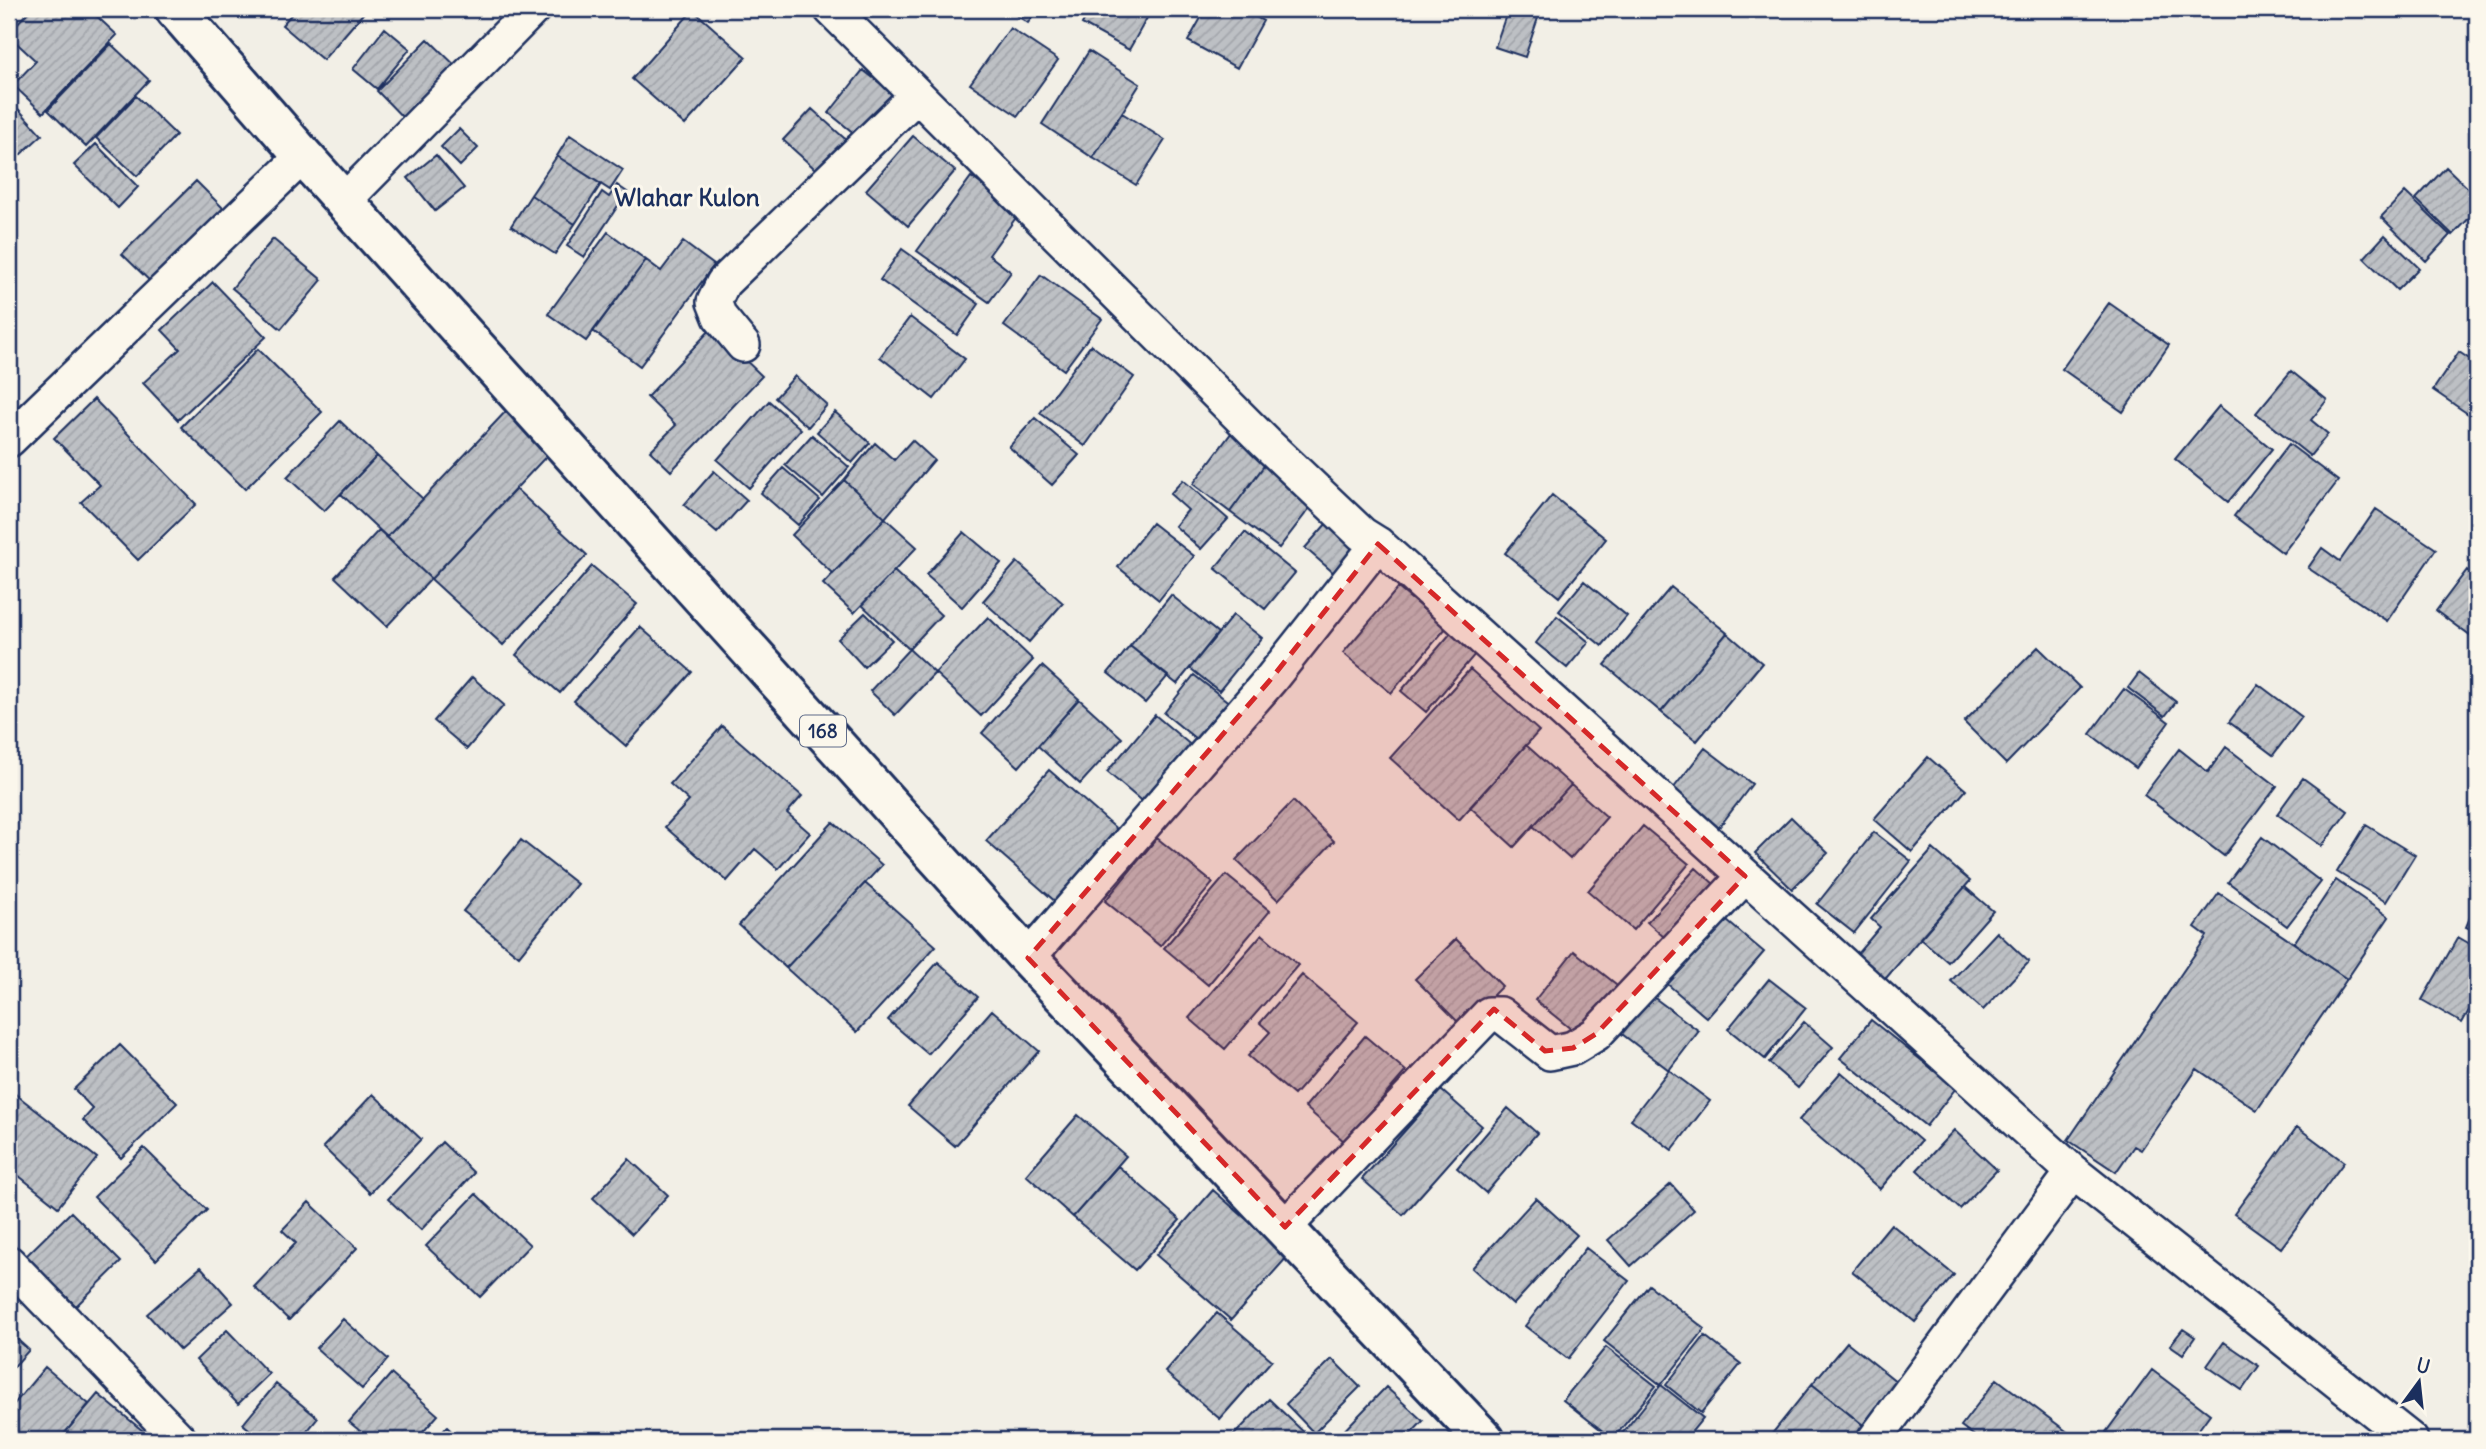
<svg xmlns="http://www.w3.org/2000/svg" width="2486" height="1449" font-family="Delius,sans-serif">
  <style>
    .building { fill: url(#building-hatch); stroke: #1b2f5e; stroke-width: 2 }
    .lines { fill: none; stroke-linecap: round; stroke-linejoin: round }
    .street-casing { stroke: #1b2f5e; stroke-width: 38 }
    .primary-casing { stroke: #1b2f5e; stroke-width: 44 }
    .street { stroke: #fbf7ec; stroke-width: 33 }
    .primary { stroke: #fbf7ec; stroke-width: 38 }
    .marked { fill: #d62828; fill-opacity: 0.2; stroke: #d62828; stroke-width: 5; stroke-dasharray: 14 9; stroke-linejoin: round }
    .labels { text-anchor: middle; dominant-baseline: central; stroke-width: 6; stroke-linejoin: round; paint-order: stroke }
    .shield { fill: #fbf7ec; stroke: #5e6b89; stroke-width: 2 }
    .shield-label { font-size: 19px; font-weight: bold; fill: #1b2f5e }
    .quarter-label { font-size: 24px; font-weight: bold; fill: #1b2f5e; stroke: #fbf7ec }
  </style>
  <defs>
    <pattern id="building-hatch" width="6" height="6" patternUnits="userSpaceOnUse" patternTransform="scale(1.75)"><rect width="6" height="6" fill="#bdc0c4"/><path d="M-1 1l2-2M0 6l6-6M5 7l2-2" fill="none" stroke="#a2a5ab"/></pattern>
  </defs>
  <rect width="100%" height="100%" fill="#f2efe6"/>
  <filter id="ink" filterUnits="userSpaceOnUse"><feTurbulence type="fractalNoise" baseFrequency=".0143" numOctaves="2"/><feDisplacementMap in="SourceGraphic" scale="14" xChannelSelector="R" yChannelSelector="G"/><feConvolveMatrix kernelMatrix="1 2 1 2 8 2 1 2 1" color-interpolation-filters="sRGB"/></filter>
  <g filter="url(#ink)">
    <path class="building" d="M31,9H89L117,35L43,113L13,85L36,61L9,36V32Z
      M296,9H367L323,60L282,25Z
      M1007,9H1038L1028,23Z
      M1090,9H1152L1129,50L1082,24Z
      M1206,9H1242L1263,21L1237,68L1188,41Z
      M1508,9L1538,18L1525,57L1495,47Z
      M693,10L746,57L685,125L632,79Z
      M385,28L410,49L377,89L353,69Z
      M1010,28L1058,60L1018,116L970,84Z
      M428,39L463,73L411,126L377,91Z
      M111,44L149,80L86,147L48,110Z
      M1089,51L1140,84L1093,158L1042,124Z
      M863,70L895,95L860,138L829,113Z
      M136,96L176,135L137,176L96,138Z
      M9,99L42,135L9,165Z
      M812,109L853,146L824,177L783,140Z
      M1122,113L1165,140L1136,185L1093,158Z
      M459,129L478,148L460,166L441,147Z
      M570,135L623,170L610,190L557,156Z
      M913,136L955,171L908,226L866,190Z
      M96,144L138,187L118,208L74,165Z
      M436,155L464,188L435,211L408,178Z
      M557,156L601,184L575,224L531,195Z
      M2446,167L2477,197V210L2453,235L2416,199Z
      M971,177L1020,212L989,255L1011,272L989,302L917,251Z
      M196,181L232,217L159,290L122,254Z
      M617,185L627,192L584,257L567,246L602,192L609,197Z
      M2405,192L2450,235L2426,261L2381,217Z
      M531,195L575,224L555,254L511,226Z
      M608,232L646,260L586,341L548,314Z
      M2385,235L2419,268L2397,290L2364,258Z
      M273,239L322,280L281,329L232,288Z
      M683,242L714,265L640,366L593,331L646,260L661,271Z
      M902,249L979,304L957,335L880,280Z
      M1041,275L1102,319L1064,370L1004,326Z
      M213,282L266,337L178,420L143,383L180,349L162,330Z
      M2109,303L2169,345L2123,412L2062,369Z
      M910,317L965,359L934,399L880,357Z
      M712,328L762,376L671,471L650,451L676,425L647,397Z
      M1091,345L1134,377L1085,446L1040,413Z
      M258,349L322,412L245,489L181,427Z
      M2459,352L2477,364V408L2471,416L2433,390Z
      M2291,371L2327,400L2311,420L2328,434L2310,456L2256,413Z
      M795,376L827,405L808,427L775,398Z
      M94,399L196,504L138,560L81,502L100,485L54,438Z
      M769,401L801,429L749,488L717,460Z
      M2219,406L2272,449L2228,502L2175,459Z
      M509,408L553,449L431,579L387,537Z
      M835,412L870,443L852,463L817,432Z
      M1035,418L1079,455L1052,485L1009,447Z
      M340,421L377,456L324,511L287,477Z
      M1232,432L1269,459L1230,512L1193,484Z
      M812,435L849,467L823,497L785,465Z
      M912,440L934,460L885,518L844,480L875,443L894,460Z
      M2289,444L2338,481L2283,553L2234,516Z
      M377,456L423,499L387,537L341,494Z
      M1269,459L1319,496L1279,548L1230,512Z
      M783,468L820,500L798,525L761,493Z
      M714,471L747,500L717,533L684,505Z
      M844,480L885,518L833,574L792,535Z
      M1183,480L1228,519L1201,549L1175,526L1188,510L1170,494Z
      M516,489L587,555L503,645L431,579Z
      M1552,495L1606,539L1559,597L1505,553Z
      M2376,509L2436,549L2387,621L2308,568L2322,548L2340,561Z
      M1334,515L1364,541L1335,574L1305,548Z
      M885,518L917,547L854,613L823,584Z
      M1152,523L1194,556L1159,600L1118,567Z
      M379,530L431,579L387,626L335,577Z
      M964,532L1001,563L962,607L926,575Z
      M1245,532L1295,573L1265,609L1215,568Z
      M1017,562L1063,603L1029,642L983,601Z
      M592,566L637,604L560,693L516,655Z
      M2467,570L2477,578V627L2470,636L2436,611Z
      M894,571L941,615L909,649L862,605Z
      M1584,581L1627,616L1602,646L1559,611Z
      M1671,587L1727,633L1661,712L1605,665Z
      M1398,588L1446,628L1391,693L1343,653Z
      M1171,595L1218,633L1177,684L1130,646Z
      M865,613L892,640L864,667L838,639Z
      M1233,615L1262,638L1219,691L1190,668Z
      M1557,616L1589,642L1567,668L1536,643Z
      M988,617L1033,660L981,716L935,673Z
      M1457,626L1482,646L1426,712L1401,691Z
      M640,627L692,672L626,746L574,701Z
      M1727,633L1762,663L1697,741L1661,712Z
      M1130,646L1168,676L1145,703L1108,673Z
      M2038,647L2080,688L2006,764L1964,722Z
      M909,649L935,673L895,715L870,691Z
      M1042,666L1079,699L1019,767L982,733Z
      M1470,669L1539,731L1459,820L1390,758Z
      M2139,673L2176,702L2165,716L2128,688Z
      M1194,675L1231,704L1201,743L1164,713Z
      M472,677L504,705L467,749L434,721Z
      M2258,684L2302,717L2273,755L2229,722Z
      M2124,689L2169,722L2136,768L2090,734Z
      M1079,699L1122,738L1080,784L1038,746Z
      M1155,715L1193,747L1145,804L1107,772Z
      M722,726L802,796L787,813L810,833L778,869L755,849L727,881L665,827L689,801L670,784Z
      M1526,745L1571,785L1514,847L1470,807Z
      M2226,747L2277,786L2224,856L2144,795L2179,749L2208,772Z
      M1705,748L1752,784L1717,830L1669,794Z
      M1928,757L1966,790L1912,852L1874,819Z
      M1049,770L1119,831L1057,903L986,841Z
      M2303,778L2348,811L2322,846L2277,814Z
      M1571,785L1607,817L1570,859L1533,826Z
      M1293,801L1334,841L1278,900L1236,860Z
      M1791,817L1828,853L1792,889L1755,853Z
      M833,822L882,865L786,968L739,925Z
      M2366,825L2415,855L2386,902L2337,872Z
      M1643,826L1689,864L1633,930L1588,891Z
      M1874,832L1911,861L1854,933L1817,904Z
      M2262,837L2321,882L2287,926L2228,882Z
      M1157,838L1213,883L1160,946L1105,901Z
      M521,840L577,884L519,956L463,911Z
      M1933,849L1970,881L1880,985L1852,960L1880,927L1871,919Z
      M1696,868L1723,892L1674,946L1647,922Z
      M1226,875L1270,911L1208,985L1164,948Z
      M2336,880L2389,917L2347,979L2294,943Z
      M865,883L936,946L857,1032L786,968Z
      M1965,887L1993,911L1948,962L1920,938Z
      M2219,893L2347,979L2257,1110L2197,1069L2141,1150L2134,1146L2116,1172L2068,1140L2207,936L2195,927Z
      M2477,901V932L2466,927Z
      M1721,916L1764,952L1707,1018L1665,982Z
      M1997,932L2029,962L1983,1010L1951,981Z
      M1262,934L1298,965L1225,1049L1189,1018Z
      M2458,937L2477,948V996L2462,1023L2422,1000Z
      M1456,939L1502,986L1462,1026L1415,979Z
      M1574,951L1621,988L1582,1038L1535,1000Z
      M938,962L978,997L928,1054L888,1020Z
      M1302,975L1358,1022L1294,1095L1248,1056L1270,1032L1260,1023Z
      M1769,979L1806,1008L1765,1059L1728,1029Z
      M1652,996L1699,1031L1669,1070L1622,1034Z
      M992,1010L1039,1051L955,1146L908,1106Z
      M1871,1020L1956,1088L1926,1126L1840,1058Z
      M1804,1022L1833,1047L1798,1088L1769,1063Z
      M1365,1036L1406,1071L1345,1142L1305,1107Z
      M120,1045L177,1103L121,1158L83,1120L93,1109L74,1089Z
      M1669,1070L1710,1101L1672,1150L1631,1119Z
      M1841,1072L1921,1141L1880,1189L1799,1120Z
      M9,1089L97,1158L58,1207L9,1168Z
      M1441,1090L1482,1126L1403,1215L1362,1179Z
      M373,1094L421,1139L370,1193L323,1147Z
      M1508,1108L1537,1133L1486,1193L1457,1168Z
      M1078,1115L1126,1156L1073,1217L1026,1175Z
      M2297,1127L2344,1162L2281,1248L2234,1214Z
      M1954,1130L1997,1170L1960,1209L1917,1170Z
      M442,1142L474,1173L421,1230L388,1199Z
      M144,1148L207,1210L156,1260L94,1197Z
      M629,1159L668,1195L632,1234L593,1198Z
      M1118,1166L1180,1220L1135,1270L1073,1217Z
      M1671,1184L1694,1210L1631,1266L1608,1240Z
      M1213,1190L1288,1256L1231,1320L1156,1255Z
      M476,1194L530,1245L480,1297L426,1246Z
      M1536,1198L1577,1235L1513,1305L1472,1268Z
      M309,1202L357,1248L289,1320L254,1287L296,1243L282,1230Z
      M71,1212L121,1262L76,1306L25,1257Z
      M1891,1224L1954,1275L1915,1322L1852,1271Z
      M1586,1248L1629,1281L1568,1359L1525,1326Z
      M201,1267L233,1303L180,1350L147,1314Z
      M1649,1285L1705,1329L1661,1385L1604,1341Z
      M1217,1313L1272,1360L1220,1419L1165,1372Z
      M343,1319L388,1359L362,1389L316,1348Z
      M2183,1329L2195,1337L2183,1354L2170,1345Z
      M227,1330L269,1374L238,1404L196,1360Z
      M9,1332L29,1350L9,1372Z
      M1705,1336L1741,1364L1701,1413L1666,1385Z
      M1847,1342L1907,1390L1872,1432L1812,1384Z
      M2224,1342L2259,1366L2242,1390L2207,1366Z
      M1606,1347L1656,1386L1613,1439L1563,1400Z
      M1332,1359L1360,1387L1314,1433L1286,1404Z
      M45,1367L89,1404L59,1440H9V1410Z
      M2152,1370L2210,1414L2191,1440H2118L2106,1432Z
      M391,1374L438,1415L416,1440H371L349,1422Z
      M1997,1379L2078,1440H1980L1961,1426Z
      M276,1384L318,1418L300,1440H262L243,1424Z
      M1812,1384L1865,1427L1855,1440H1767Z
      M1661,1385L1703,1418L1685,1440H1617Z
      M1386,1387L1423,1421L1405,1440H1335Z
      M98,1394L154,1440H59Z
      M1269,1399L1312,1440H1239L1234,1435Z
      M447,1427L461,1440H435Z"/>
    <g class="lines">
      <defs>
        <path id="street" d="M831,9L1266,443L1362,534L1378,544L2073,1172L2411,1440
          M345,200L533,9
          M743,345L720,317L714,302L723,283L917,95
          M9,440L303,156
          M1028,958L1271,679L1378,544
          M1285,1227L1489,1014H1500L1550,1053L1573,1048L1596,1034L1745,876
          M9,1263L180,1440
          M1874,1440L2073,1172"/>
        <path id="primary" d="M175,9L303,156L1028,958L1485,1440"/>
      </defs>
      <use href="#street" class="street-casing"/>
      <use href="#primary" class="primary-casing"/>
      <use href="#street" class="street"/>
      <use href="#primary" class="primary"/>
    </g>
  </g>
  <path class="marked" d="M1378,544L1745,876L1596,1034L1573,1048L1545,1051L1494,1009L1285,1227L1028,958L1271,679Z"/>
  <g class="labels">
    <rect class="shield" x="800" y="715.5" width="46" height="31" rx="5"/>
    <g class="shield-label">
      <text x="823" y="731">168</text>
    </g>
    <g class="quarter-label">
      <text x="687" y="197">Wlahar Kulon</text>
    </g>
  </g>
  <rect width="2486" height="1449" fill="none" stroke="#fbf7ec" stroke-width="35"/>
  <rect x="18" y="18" width="2451" height="1414" fill="none" stroke="#1b2f5e" stroke-width="2.5" filter="url(#ink)"/>
  <g transform="translate(2419 1382) rotate(15)" stroke="#fbf7ec" stroke-width="5" paint-order="stroke">
  <path d="M0-5L12 26L0 18L-12 26Z" fill="#1b2f5e"/>
  <text y="-10" font-size="19" font-weight="bold" text-anchor="middle" fill="#1b2f5e">U</text>
  </g>
</svg>
